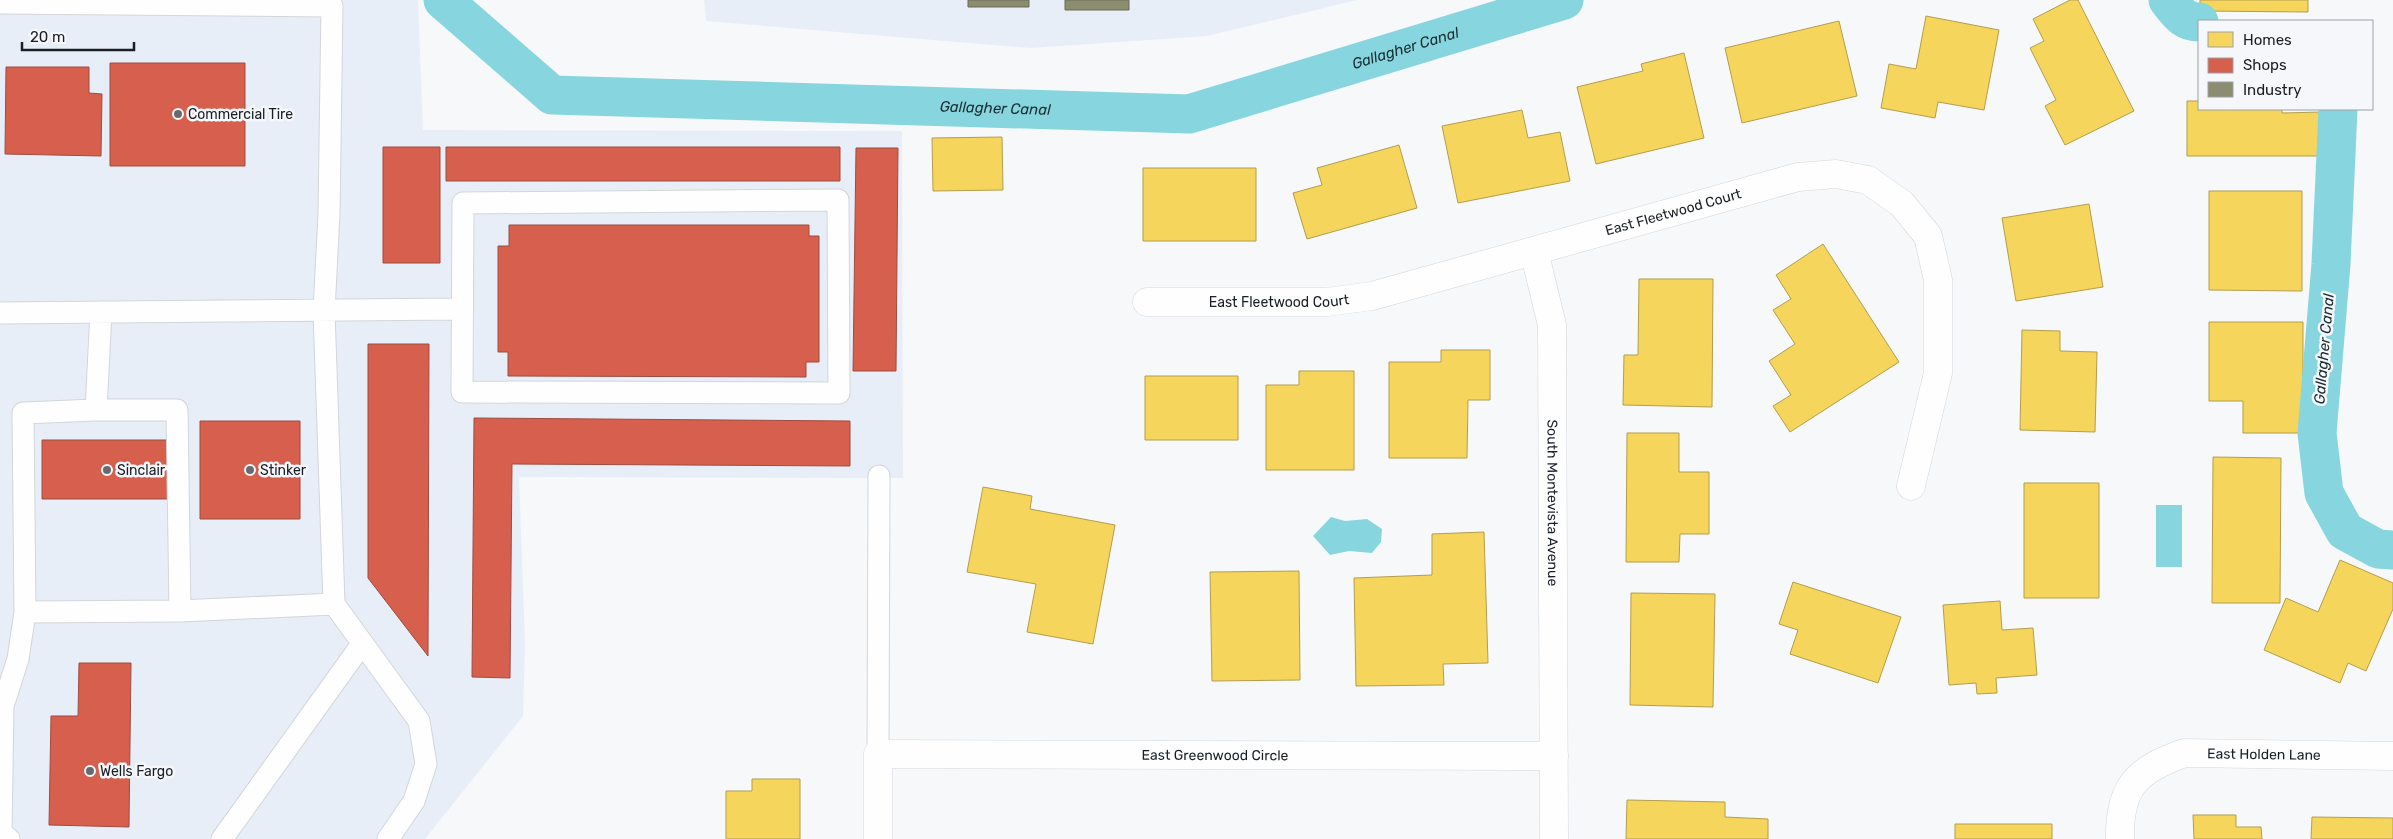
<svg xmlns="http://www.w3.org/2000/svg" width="2393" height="839" font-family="Rubik,sans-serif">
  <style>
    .built { fill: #e8eef7 }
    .water { fill: #87d6df }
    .homes { fill: #f6d55c; stroke: #b49e4c }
    .shops { fill: #d6604d; stroke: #9e4c41 }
    .industry { fill: #8c8c6e; stroke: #6a6b58 }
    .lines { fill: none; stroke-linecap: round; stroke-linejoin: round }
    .canal { stroke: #87d6df; stroke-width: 39 }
    .lane-casing { stroke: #d3d6da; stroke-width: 23 }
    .street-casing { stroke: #d3d6da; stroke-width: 29 }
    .lane { stroke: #fefefe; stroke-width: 21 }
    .street { stroke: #fefefe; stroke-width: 28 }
    .poi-dot { fill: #676b70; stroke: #f5f7fb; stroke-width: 2 }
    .labels { text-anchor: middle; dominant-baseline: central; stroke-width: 5; stroke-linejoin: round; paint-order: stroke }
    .poi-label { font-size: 14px; fill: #1a1f25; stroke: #f5f7fb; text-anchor: start }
    .street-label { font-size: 14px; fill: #1a1f25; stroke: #f5f7fb }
    .water-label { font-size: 15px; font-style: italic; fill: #1a2e31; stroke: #f5f7fb }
  </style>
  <rect width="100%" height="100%" fill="#f6f8fa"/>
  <path class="built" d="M0,0H418L423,130L902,131L903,478L519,477L525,644L523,716L425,839H0Z
    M704,0H1357L1207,36L1031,48L706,21Z"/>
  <path class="water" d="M2156,505H2182V567H2156Z
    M1331,517L1345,521L1367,519L1382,529L1381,542L1372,553L1349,551L1330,555L1313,536Z"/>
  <path class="homes" d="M2070,0H2078L2134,111L2065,145L2045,106L2056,100L2030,48L2044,41L2033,19Z
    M2200,0H2308V12L2200,11Z
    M1926,16L1999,30L1984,110L1938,102L1935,118L1881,108L1889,64L1916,69Z
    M1839,21L1857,96L1742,123L1725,48Z
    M1684,53L1704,138L1596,164L1577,87L1643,71L1641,64Z
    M2187,101H2199V109H2282V113L2322,112V156H2187Z
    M1522,110L1528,138L1560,132L1570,181L1458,203L1442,126Z
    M1002,137L1003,190L933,191L932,138Z
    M1399,145L1417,208L1307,239L1293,193L1322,185L1317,168Z
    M1143,168H1256V241H1143Z
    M2209,191H2302V291L2209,290Z
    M2089,204L2103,287L2016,301L2002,218Z
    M1823,244L1899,362L1790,432L1773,406L1791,395L1769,361L1795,344L1773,310L1791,299L1776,275Z
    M1639,279H1713L1712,407L1623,405L1624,355H1638Z
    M2209,322H2303V433H2243V401H2209Z
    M2022,330L2060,331V351L2097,352L2095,432L2020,430Z
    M1441,350H1490V400H1468L1467,458H1389V362H1441Z
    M1299,371H1354V470H1266V385H1299Z
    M1145,376H1238V440H1145Z
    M1627,433H1679V472H1709V534H1680L1679,562H1626Z
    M2213,457L2281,458L2280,603H2212Z
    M2024,483H2099V598H2024Z
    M983,487L1032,496L1030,509L1115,525L1093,644L1027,632L1036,584L967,572Z
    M1484,532L1488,663L1443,664L1444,685L1356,686L1354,578L1432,575V534Z
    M2340,560L2393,583V609L2366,671L2348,663L2340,683L2264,650L2286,598L2318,612Z
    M1299,571L1300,680L1212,681L1210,572Z
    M1793,582L1901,617L1878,683L1790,654L1798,630L1779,624Z
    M1631,593L1715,594L1713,707L1630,705Z
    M2000,601L2002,630L2033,628L2037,675L1996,678L1997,693L1977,694L1976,683L1949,685L1943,605Z
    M752,779H800V839H726V791H752Z
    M1627,800L1725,802V817L1768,819V839H1626Z
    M2193,815H2236V827H2261L2262,839H2194Z
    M2312,817L2393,818V839H2311Z
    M1955,824H2052V839H1955Z"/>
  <path class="shops" d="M110,63H245V166H110Z
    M6,67H89V93L102,94L101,156L5,154Z
    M383,147H440V263H383Z
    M446,147H840V181H446Z
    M856,148H898L896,371H853Z
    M509,225H809V236H819V362H806V377L508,376V352H498V246H509Z
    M368,344H429L428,656L368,578Z
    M474,418L850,421V466L512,464L510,678L472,677Z
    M200,421H300V519H200Z
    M42,440H172V499H42Z
    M79,663H131L129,827L49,825L51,716H78Z"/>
  <path class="industry" d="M968,0H1029V7H968Z
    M1065,0H1129V10H1065Z"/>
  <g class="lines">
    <g class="canal">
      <path id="s1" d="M443,0L552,95L1189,114L1564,0"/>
      <path d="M2168,0C2178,12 2183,22 2199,22"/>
      <path d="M2338,109L2331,264L2317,433L2324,493L2345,531L2378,549L2393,550"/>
    </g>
    <defs>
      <path id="lane" d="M0,3L332,6L329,214L324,311L334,604L419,721L426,764L414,801L388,839
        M838,200L839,393L462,392L463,203Z
        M0,313L461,309
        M96,410L23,413L25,612L180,611L177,410H96L101,312
        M180,611L334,604
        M878,754L879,476
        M9,839L1,833L3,706L18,659L25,612
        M222,839L362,644"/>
      <g id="street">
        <path id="s2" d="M1534,251L1552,325L1554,839"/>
        <path id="s3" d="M1147,302H1327L1372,296L1798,177L1836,174L1868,180L1902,204L1928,236L1938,280V373L1911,486"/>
        <path id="s4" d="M878,839V754L1554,756"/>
        <path id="s5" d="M2120,839C2119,786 2137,770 2184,753L2393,756"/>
      </g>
    </defs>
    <use href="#lane" class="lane-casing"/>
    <use href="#street" class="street-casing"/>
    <use href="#lane" class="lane"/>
    <use href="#street" class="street"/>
  </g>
  <g class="poi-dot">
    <circle cx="178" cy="114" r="5"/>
    <circle cx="107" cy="470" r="5"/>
    <circle cx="250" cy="470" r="5"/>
    <circle cx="90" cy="771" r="5"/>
  </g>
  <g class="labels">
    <g class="poi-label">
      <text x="188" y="114">Commercial Tire</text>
      <text x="117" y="470">Sinclair</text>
      <text x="260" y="470">Stinker</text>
      <text x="100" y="771">Wells Fargo</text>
    </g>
    <g class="street-label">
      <text stroke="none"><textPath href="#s3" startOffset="538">East Fleetwood Court</textPath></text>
      <text stroke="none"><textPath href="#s3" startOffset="132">East Fleetwood Court</textPath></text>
      <text stroke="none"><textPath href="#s2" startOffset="254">South Montevista Avenue</textPath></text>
      <text stroke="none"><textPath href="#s5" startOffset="198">East Holden Lane</textPath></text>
      <text stroke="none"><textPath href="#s4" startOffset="422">East Greenwood Circle</textPath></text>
    </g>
    <g class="water-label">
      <text stroke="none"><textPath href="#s1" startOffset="1008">Gallagher Canal</textPath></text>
      <text stroke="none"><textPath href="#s1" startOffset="588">Gallagher Canal</textPath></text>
      <text transform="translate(2324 349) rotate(-85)">Gallagher Canal</text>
    </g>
  </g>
  <rect x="2198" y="20" width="175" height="90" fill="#f5f7fb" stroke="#9da1a5"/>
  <rect x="2208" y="32" width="25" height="15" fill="#f6d55c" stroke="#9da1a5"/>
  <text x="2243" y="45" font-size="15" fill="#1a1f25">Homes</text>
  <rect x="2208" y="58" width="25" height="15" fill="#d6604d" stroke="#9da1a5"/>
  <text x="2243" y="70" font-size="15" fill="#1a1f25">Shops</text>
  <rect x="2208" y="82" width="25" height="15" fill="#8c8c6e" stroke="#9da1a5"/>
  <text x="2243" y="95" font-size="15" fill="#1a1f25">Industry</text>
  <path d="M22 42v8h112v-8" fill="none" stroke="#1a1f25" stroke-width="2.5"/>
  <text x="30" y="42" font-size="15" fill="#1a1f25" stroke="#f5f7fb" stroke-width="4" paint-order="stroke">20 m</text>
</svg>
